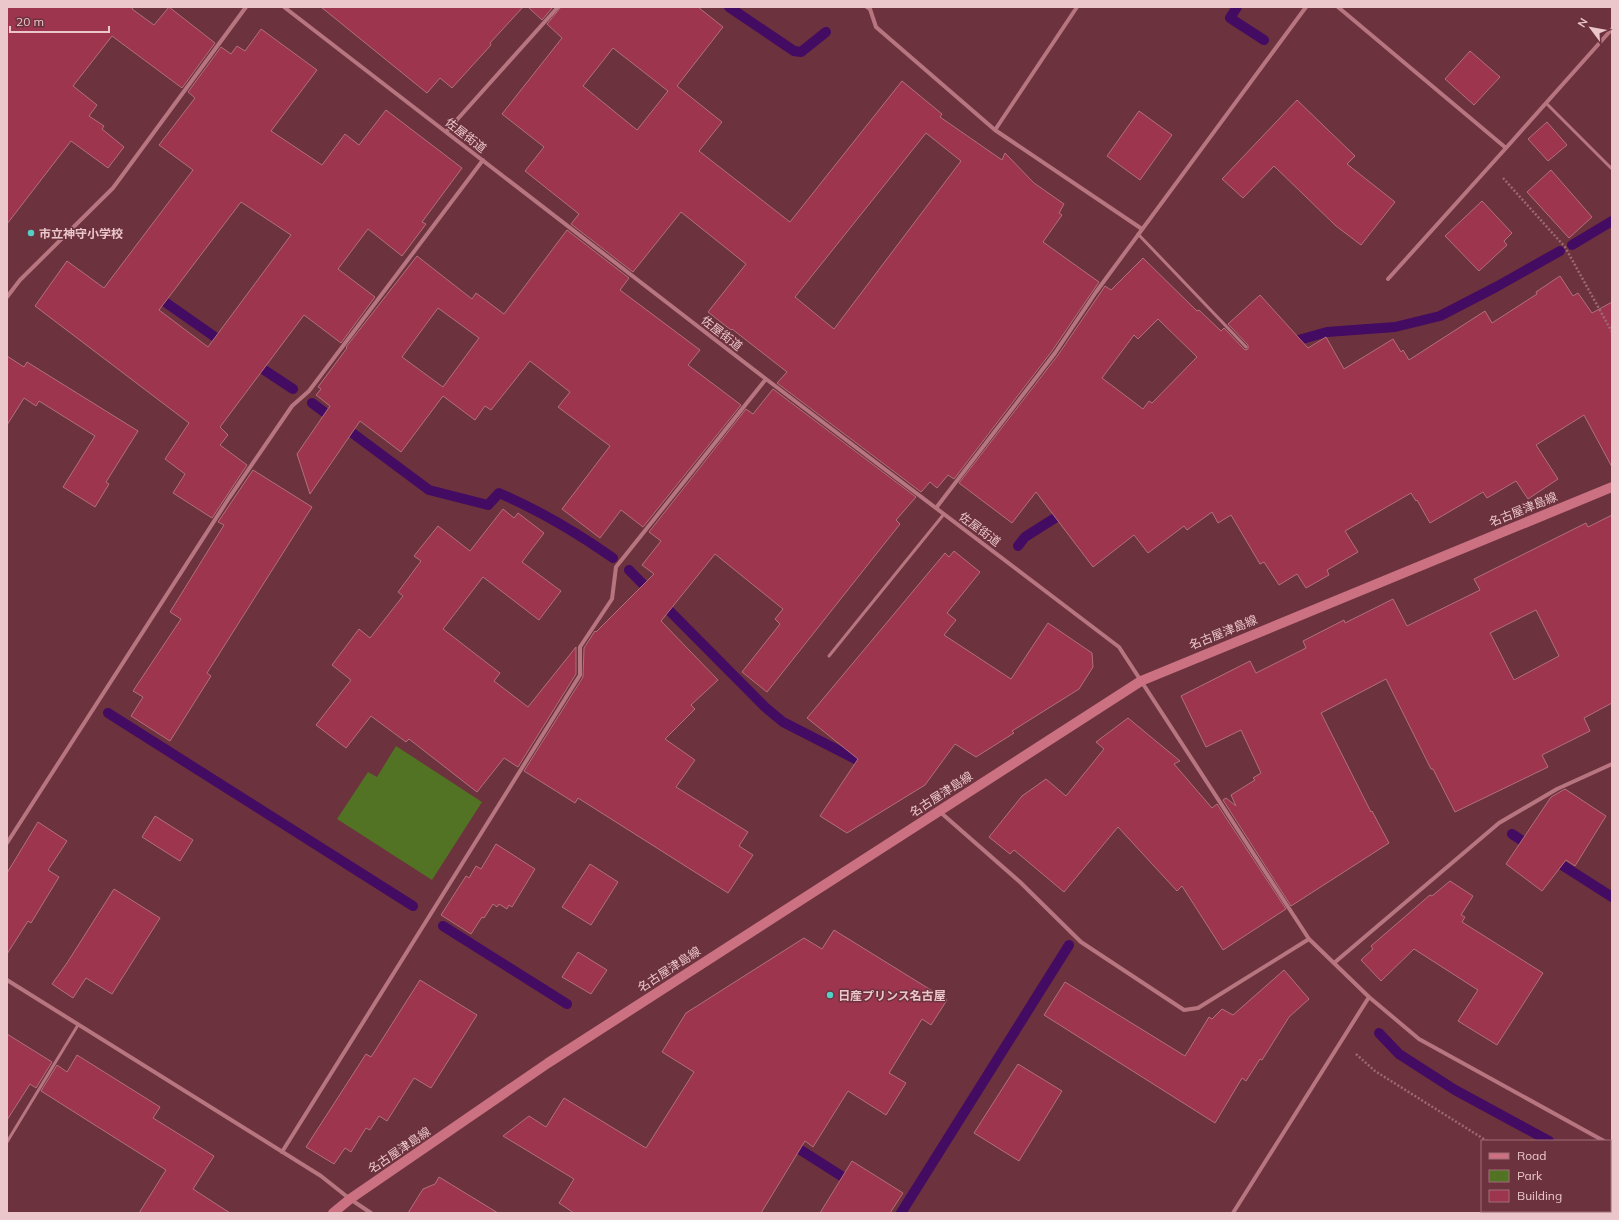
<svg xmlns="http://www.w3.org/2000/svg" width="1619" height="1220" font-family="Mulish,'Noto Sans JP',sans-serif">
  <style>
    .green { fill: #527323 }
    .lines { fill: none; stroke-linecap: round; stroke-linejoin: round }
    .stream { stroke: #430b62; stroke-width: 10 }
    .building { fill: #9e354f; stroke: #b1707b; fill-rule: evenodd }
    .path { stroke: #9c6a73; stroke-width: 2.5; stroke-dasharray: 2 2; stroke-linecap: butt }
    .lane { stroke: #b77580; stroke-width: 3 }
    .street { stroke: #b77580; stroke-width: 4 }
    .primary { stroke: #cb7182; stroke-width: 10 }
    .poi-dot { fill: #55cec5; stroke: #6c323e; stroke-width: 1.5 }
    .labels { text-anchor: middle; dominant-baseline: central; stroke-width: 3; stroke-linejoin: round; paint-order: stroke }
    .street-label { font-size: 12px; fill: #ebc6cb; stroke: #6c323e }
    .poi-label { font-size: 12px; font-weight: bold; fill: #ebc6cb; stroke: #6c323e; text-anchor: start }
  </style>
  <rect width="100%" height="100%" fill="#6c323e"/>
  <path class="green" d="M396,746L482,802L432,880L337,819L368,772L377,777Z"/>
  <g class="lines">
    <path class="stream" d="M729,7L794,51L801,52L826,32
      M1237,7L1230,18L1264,40
      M1572,245L1612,221
      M155,295L225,344
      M1288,343L1327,332L1395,327L1440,316L1496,287L1560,251
      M252,362L293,389
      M312,403L429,490L488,505L499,493C541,511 576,532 613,558
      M1018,546L1025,537L1066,511
      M629,570L765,707L783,722L869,766
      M108,713L413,906
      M1512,834L1532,847
      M1551,858L1612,897
      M443,926L567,1004
      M1379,1033L1399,1054L1455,1090L1549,1141
      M788,1142L854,1184
      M901,1213L1069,945"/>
  </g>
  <path class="building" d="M7,7H133L132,9L154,25L169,7L215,43L182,88L112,36L73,86L97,105L89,116L104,126L102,129L124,147L108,168L71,141L7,224Z
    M321,7H523L490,43L491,45L452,88L440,78L427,93Z
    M528,7H553L542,20Z
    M561,7H698L723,27L677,86L722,122L699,151L790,222L902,81L942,114L940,117L1002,160L1005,153L1034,183L1064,204L1059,213L1062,215L1043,242L1099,282L1052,351L954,479L948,475L937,488L930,482L921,492L777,383L787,372L732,329L731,330L708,312L746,264L681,212L633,272L571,224L579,214L525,171L544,147L502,114L562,38L547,24ZM613,48L668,91L637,130L583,86ZM926,133L961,161L834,329L795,297Z
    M261,29L317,70L271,131L322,165L345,134L359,145L386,110L462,168L422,222L426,224L402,256L368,229L338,269L375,297L341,343L304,315L220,427L228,435L220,445L247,465L212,518L173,493L185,474L165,459L189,423L35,306L67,261L104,288L193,170L159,145L195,98L188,92L221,47L231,54L237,46L245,51ZM241,202L291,235L208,347L159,310Z
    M1470,51L1500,77L1474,105L1445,79Z
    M1297,100L1355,156L1347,164L1395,202L1361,245L1336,226L1274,166L1243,198L1222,179Z
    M1139,111L1172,135L1140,180L1107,156Z
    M1547,122L1567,145L1548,161L1528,139Z
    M1551,170L1592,217L1569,238L1527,192Z
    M1482,201L1512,233L1504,241L1507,245L1479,271L1445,236Z
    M567,230L629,278L620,290L700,350L688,365L741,405L643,527L621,510L600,538L562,509L610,446L558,407L570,392L530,361L491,410L485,406L475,420L443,396L401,452L360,421L310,494L297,454L330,406L316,395L321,389L318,387L347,348L346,347L417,256L472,299L476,293L504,314ZM438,308L479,338L443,387L402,357Z
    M1143,258L1197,311L1199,310L1221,331L1224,328L1245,350L1248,349V345L1228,324L1260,295L1308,348L1326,337L1344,369L1393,339L1401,352L1403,350L1409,360L1485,311L1492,323L1537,294L1536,292L1560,276L1573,296L1578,293L1592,313L1612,302V467L1584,415L1536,445L1558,479L1528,499L1516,481L1487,498L1483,492L1430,523L1417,500L1416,501L1411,493L1345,531L1358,552L1327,570L1329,575L1306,588L1297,574L1279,585L1264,562L1260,564L1231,515L1218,523L1212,512L1187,530L1184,526L1148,553L1134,535L1093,567L1036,492L1012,523L959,483L1058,355L1105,286L1111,290ZM1158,319L1197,357L1152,403L1149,401L1143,409L1102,378L1134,335L1138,339Z
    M7,356L24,367L27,362L138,431L106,482L109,484L95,507L63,487L95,436L39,401L36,406L24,398L7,425Z
    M773,389L916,497L896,520L900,524L767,692L742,672L780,624L775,619L783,609L715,554L661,621L718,680L691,705L695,709L665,739L695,760L676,787L748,832L739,846L753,855L728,893L578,798L575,803L524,771L583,677L584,648L595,631L596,632L654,574L642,565L661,541L649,532L746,409L753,414Z
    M253,470L312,507L207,673L211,676L170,741L131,716L143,697L133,691L181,619L170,612L224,525L218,522Z
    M503,509L514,518L518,513L544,533L522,562L561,591L539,620L483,577L443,629L500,673L494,681L528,707L576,647V674L518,767L504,758L477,792L409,739L406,742L371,716L346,748L316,725L351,680L332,665L359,629L370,638L403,596L398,592L421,561L414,556L438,526L470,551Z
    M1612,515V703L1584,718L1590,731L1542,755L1548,767L1455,812L1433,769H1431L1386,679L1321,713L1371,812L1372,811L1389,843L1291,906L1223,800L1226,798L1236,806L1231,795L1255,780L1253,778L1261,773L1241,730L1206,747L1181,696L1250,661L1256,673L1306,648L1303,641L1344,620L1345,623L1393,599L1407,626L1480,590L1474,579L1586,523L1588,527ZM1536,610L1559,656L1514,680L1490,633Z
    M954,551L980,572L947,613L956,620L944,635L1011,679L1048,623L1092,653L1093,667L1079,689L1012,731L1014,733L976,757L955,744L925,785L847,833L820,816L858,759L807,718L945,553L949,557Z
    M1128,718L1180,761L1174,764L1212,808L1217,804L1286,909L1223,950L1182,886L1177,891L1118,827L1064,892L1014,850L1010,854L989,837L1022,796L1046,779L1066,796L1104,749L1096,742Z
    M1565,789L1606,816L1575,866L1566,860L1542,891L1506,864L1551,797Z
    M155,816L193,840L180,861L142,837Z
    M38,822L67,841L48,870L59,877L31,923L28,921L7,954V873Z
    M496,844L535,869L512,907L509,905L507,909L499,904L497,907L493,904L484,918L482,917L471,934L441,915L466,876L469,878L476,866L481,869Z
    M590,864L618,882L591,925L562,907Z
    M1450,881L1473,896L1461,915L1465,917L1462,922L1543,973L1497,1045L1458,1021L1478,990L1414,949L1381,981L1361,960L1373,949L1371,946L1430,895L1432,896Z
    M114,889L160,918L112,994L86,978L73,998L52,984L67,963Z
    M834,930L947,1000L931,1025L922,1019L889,1073L906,1083L886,1115L848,1091L813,1147L805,1141L761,1213H574L559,1203L574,1179L503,1136L529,1116L546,1127L564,1098L646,1148L694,1072L662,1052L686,1013L804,938L822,949Z
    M578,952L607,970L591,994L562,977Z
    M1284,970L1309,999L1289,1017L1262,1060L1260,1059L1246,1081L1242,1078L1215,1123L1044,1015L1065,982L1185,1056L1209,1017L1212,1019L1222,1009L1233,1015Z
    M420,980L477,1015L431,1088L414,1078L387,1121L379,1116L370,1130L366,1128L351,1152L345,1148L334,1164L306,1147L366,1054L371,1057Z
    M7,1034L52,1062L36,1088L30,1084L7,1120Z
    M77,1055L160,1107L153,1118L214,1156L193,1189L230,1213H139L166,1170L41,1091L57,1065L67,1072Z
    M1018,1064L1062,1091L1019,1161L974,1133Z
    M852,1161L903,1193L890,1213H820Z
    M439,1177L498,1213H408L423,1189L435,1184Z"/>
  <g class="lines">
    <path class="path" d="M1503,178L1565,247L1612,332
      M1356,1054L1375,1071L1487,1141
      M1604,1211L1607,1213"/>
    <path class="lane" d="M1546,103L1612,169
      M1138,234L1246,347
      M829,656L944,514
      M7,1142L78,1025"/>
    <path class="street" d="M284,7L766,379L1119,647L1309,939L1369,997L1419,1039L1604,1141
      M867,7L870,9L876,27L995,130L1142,229
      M1338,7L1506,148L1612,29
      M995,130L1077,7
      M446,132L558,7
      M1388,279L1506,148
      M7,297L20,280L113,188L246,7
      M936,508L1055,353L1096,292L1306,7
      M939,811L1020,882L1081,942L1184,1010L1198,1008L1309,939
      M7,843L229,498L292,406L309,391L483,160
      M1334,963L1499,823L1557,789L1612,764
      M7,980L321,1176L350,1199L371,1213
      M1610,1151L1612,1148
      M282,1152L580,675V647L612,599L616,567L766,379
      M1233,1213L1369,997
      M1568,1213L1569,1211"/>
    <path class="primary" d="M333,1213L350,1199L548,1063L1141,681L1612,487"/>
  </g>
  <g class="poi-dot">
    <circle cx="31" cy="233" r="4"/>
    <circle cx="830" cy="995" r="4"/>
  </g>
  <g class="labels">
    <g class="street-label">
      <text transform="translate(466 135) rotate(38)">佐屋街道</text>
      <text transform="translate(722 333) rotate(38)">佐屋街道</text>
      <text transform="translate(1523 509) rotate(-22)">名古屋津島線</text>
      <text transform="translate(980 529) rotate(37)">佐屋街道</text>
      <text transform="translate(1223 632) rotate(-22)">名古屋津島線</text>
      <text transform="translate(941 794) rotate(-33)">名古屋津島線</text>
      <text transform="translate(669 969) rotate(-33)">名古屋津島線</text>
      <text transform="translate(399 1150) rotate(-34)">名古屋津島線</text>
    </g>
    <g class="poi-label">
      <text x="39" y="233">市立神守小学校</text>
      <text x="838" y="995">日産プリンス名古屋</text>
    </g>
  </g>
  <rect width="1619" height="1220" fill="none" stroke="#ebc6cb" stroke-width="16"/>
  <rect x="1481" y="1140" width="130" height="72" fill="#6c323e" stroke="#9f6d76"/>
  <rect x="1489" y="1153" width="20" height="6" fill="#cb7182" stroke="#9f6d76"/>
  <text x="1517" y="1160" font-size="12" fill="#ebc6cb">Road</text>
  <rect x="1489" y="1170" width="20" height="12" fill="#527323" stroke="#9f6d76"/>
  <text x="1517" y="1180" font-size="12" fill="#ebc6cb">Park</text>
  <rect x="1489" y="1190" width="20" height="12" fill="#9e354f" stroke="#9f6d76"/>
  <text x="1517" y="1200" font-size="12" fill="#ebc6cb">Building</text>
  <g transform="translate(1591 28) rotate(302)" stroke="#6c323e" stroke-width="3" paint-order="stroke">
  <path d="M0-3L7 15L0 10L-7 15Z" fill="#ebc6cb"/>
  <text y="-6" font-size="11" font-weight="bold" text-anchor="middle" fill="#ebc6cb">N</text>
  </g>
  <path d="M10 26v6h99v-6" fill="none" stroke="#ebc6cb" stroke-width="2"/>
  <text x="16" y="26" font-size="12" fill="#ebc6cb" stroke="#6c323e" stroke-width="3" paint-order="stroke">20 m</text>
</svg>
